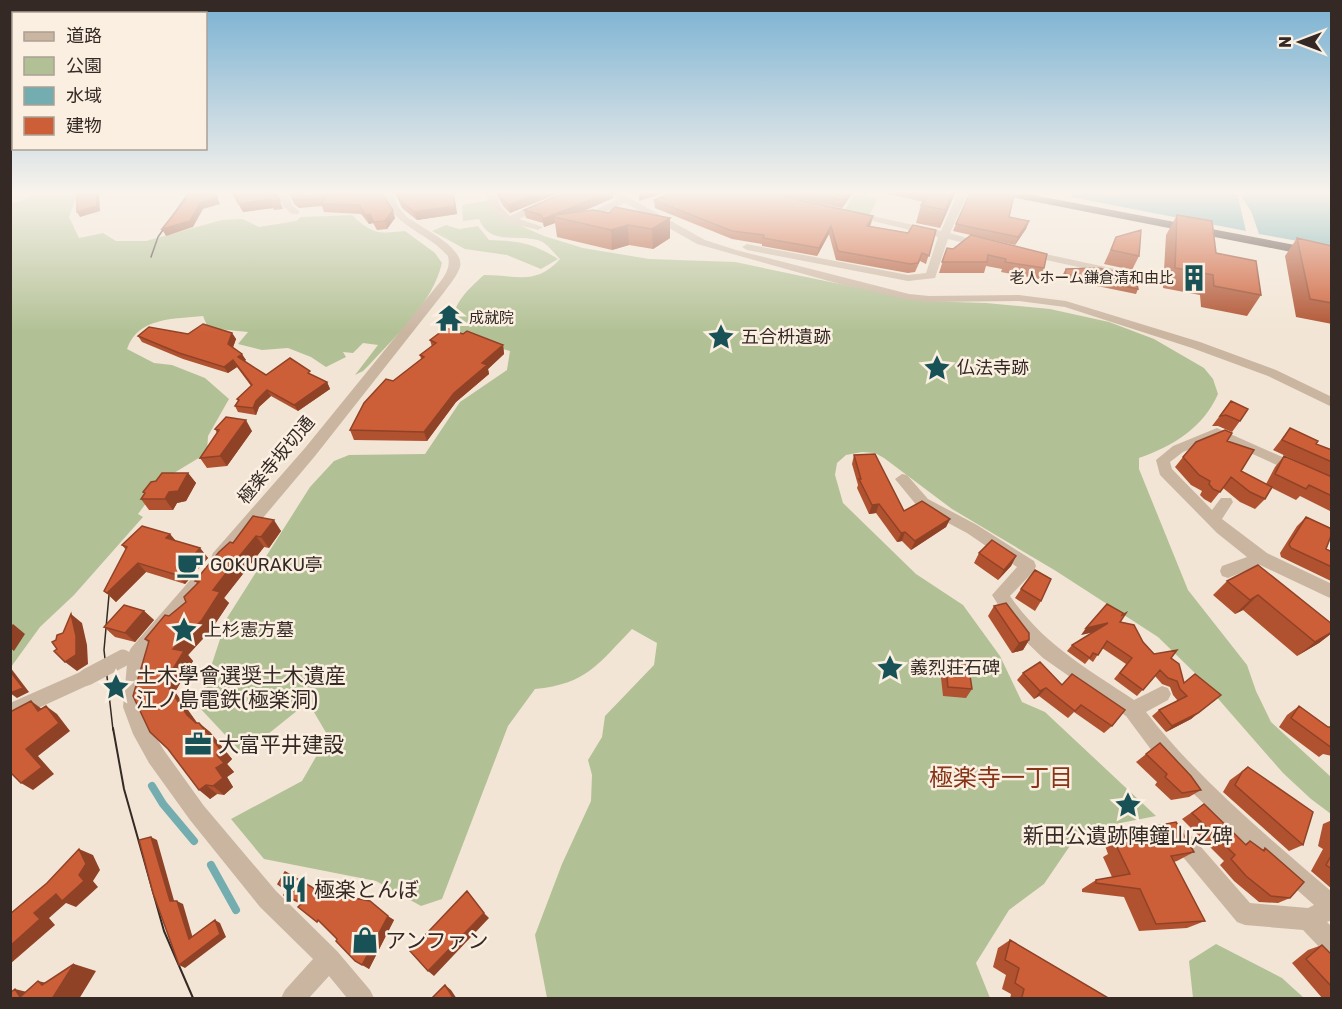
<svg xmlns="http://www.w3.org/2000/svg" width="1342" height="1009" font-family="Rubik,'Noto Sans JP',sans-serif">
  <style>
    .green { fill: #b2c195 }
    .water { fill: #73adb0 }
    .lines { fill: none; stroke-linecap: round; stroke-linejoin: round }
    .stream { stroke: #73adb0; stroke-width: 8 }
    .minor { fill: #cab5a1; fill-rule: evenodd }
    .highway { fill: #55433b; fill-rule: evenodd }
    .tram-far1 { stroke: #342924; stroke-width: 1.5 }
    .tram { stroke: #342924; stroke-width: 2 }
    .minor-bridge { stroke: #cab5a1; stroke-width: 17 }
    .wall { fill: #b05230 }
    .shaded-wall { fill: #904227 }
    .building { fill: #cd5f38; stroke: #904227; stroke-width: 1.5 }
    .labels { text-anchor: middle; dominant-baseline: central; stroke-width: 5; stroke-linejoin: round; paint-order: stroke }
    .far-poi-label { font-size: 15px; fill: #342924; stroke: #faefe1; text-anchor: end }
    .poi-label { font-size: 18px; fill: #342924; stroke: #faefe1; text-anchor: start }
    .street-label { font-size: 18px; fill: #342924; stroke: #faefe1 }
    .near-poi-label { font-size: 21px; fill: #342924; stroke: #faefe1; text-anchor: start }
    .near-neighbourhood-label { font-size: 24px; fill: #873519; stroke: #faefe1 }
  </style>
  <rect width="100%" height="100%" fill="#f2e5d5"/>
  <path class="green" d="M40,191H78L69,217L79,238L103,233L116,241H146L222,220L243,219L259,227L296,221L301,217L352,215C372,234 378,234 405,231L435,253L442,263C432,304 398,333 370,364L363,371L355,375L378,345L363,343L353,353L343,352L346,357L326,367L311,357L288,348L262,350L238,344L248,332L208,328L203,316C174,319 138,317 127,349L154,363L172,365L205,378L229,399L208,436L207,453L164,479L138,514L143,517L74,595L40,627L11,667V202L16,203Z
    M855,194L878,198L869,216L844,211Z
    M490,200L519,225L544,236L583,248L649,259L735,262L921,301L986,303L1050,309L1109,322L1154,339L1204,368L1213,379L1218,394C1203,428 1173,446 1139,458V469L1188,590L1247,665L1256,691L1271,722L1331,777V814L1311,799L1283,773L1200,678L1158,637L1056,571L952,509L884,458L875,453L862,452L846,455L837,463L835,475L843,503L916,574L963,605L1000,656L1022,702L1045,712L1156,816L1080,831L1044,884L1009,910L976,963L990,998H547L535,935L562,864L591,801L592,775L588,760L602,737L605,716L654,665L657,643L632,629C598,664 587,684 535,689L508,726L442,899L421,906L376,881L264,859L231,819L302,781L328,736L308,702L243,754L198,706L227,618L310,487L334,461L349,455L425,454L460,402L507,370L510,351L481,343L452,328C451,305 468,289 484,275C516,275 536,286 560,259C554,253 546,242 538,240C517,234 490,246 479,219L463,221L462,205Z
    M446,225L459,229L478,226L489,240C518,241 533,243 558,259L541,269L507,255L465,249L432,231Z
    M1216,944L1282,978L1304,998H1193L1189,961Z"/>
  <path class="water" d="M1072,191H1331V247L1259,234L1251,211L1241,196L1238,197L1246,231L1071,197Z"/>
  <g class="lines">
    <path class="stream" d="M152,786L163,804L194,841
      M211,865L236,910"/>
    <path class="minor" d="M277,191H287L292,205L300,212L298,214H292L283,206Z
      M382,191H392C395,200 398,208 405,215C418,227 465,246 460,267C457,276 450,284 445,291L315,456L225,563L219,564L213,563L211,558L213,553L305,448L436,287C444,277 451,269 448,256C425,230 394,229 382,191Z
      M484,191H494L501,207L510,216L541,202H547V206L519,219L543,227L538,230C509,223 494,222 484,191Z
      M606,191H617L705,240L736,250L909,294L929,296L1019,295L1066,301L1200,342L1276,370L1332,397V407L1268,376L1192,348L1065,307L1019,301L929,302L909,300L843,285L697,244L625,203L601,214H595V210L618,199Z
      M959,191H969L950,233L988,244L983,247L948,239L935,278L908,281L747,250L742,247L747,244L908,275L926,273L938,237L849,215L854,212L941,231Z
      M1027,250L1138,274L1143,277L1138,280L1023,255L1022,253Z
      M1217,428L1332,479V490L1217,438L1183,452L1170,462L1172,469L1212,510L1221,498H1231L1233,502L1222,519L1267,553L1332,584V599L1260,565L1228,578L1222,576L1220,571L1222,566L1247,557L1217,533L1160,475L1156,460L1173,446Z
      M902,474L907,475L928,499L977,525L1034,561L1036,566L1034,571L1010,596C1043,644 1086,668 1134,700L1162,686L1168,688L1171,694L1168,700L1146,712C1199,780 1267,836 1332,892V920L1327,922L1332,927V955L1324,952L1303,930L1245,925L1237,922L1173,845L1170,838L1173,831L1180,828L1187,831L1250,903L1308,908L1314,905L1238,837L1158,759L1126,716L1043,658L1014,630L992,595L1017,567L967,533L918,507L895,479Z
      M198,576L204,578L206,583L204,588L146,657L141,707L148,723L163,749L204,806L276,891L337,951L370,990L374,998H347L329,976L309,998H281L285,990L313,959L260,907L190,820L149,763L133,734L123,707L128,654L131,648L192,578Z
      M87,669L93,671L96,677L93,683L10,721V703Z"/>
    <path class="highway" d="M990,191H1012L1332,252V260L996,194Z"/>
    <path class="tram-far1" d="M151,257L158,237L190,191
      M109,595L104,650L113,730"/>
    <path class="tram" d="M113,728L124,789L164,931L193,998"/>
    <path class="minor-bridge" d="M87,677L123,658"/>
  </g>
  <path class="wall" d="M231,191H276L283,209L274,210L273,208L243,212Z
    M289,191L383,196L395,218L387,229L377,230L373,223L369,224L361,214L324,212L322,206L299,208L294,204Z
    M394,191H478L454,194L457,214L417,220L402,208Z
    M495,191H613V198L582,212L670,218V238L653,249L629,245L612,250L557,237L555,223L544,227L543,223L526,218L524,210L571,192L559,193L510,213L503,206Z
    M760,191H854L842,208Z
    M883,191H956L940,228L916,223L921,205L924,202L883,193Z
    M654,200L873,216L870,226L908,233L936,230L926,264L920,261L915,272L908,273L836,260L829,234L817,256L762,246V244L732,239L655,208Z
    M1177,215L1261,295L1247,316L1201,307L1200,295L1163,288L1166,235Z
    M1009,217L1029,221L1026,229L1015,245L953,231L956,224Z
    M971,235L1044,268L1039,279L1001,272L1002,269L986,266L984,273H939L947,248L953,249Z
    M1116,237L1139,256L1132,270L1104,264Z
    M1297,238L1332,246V324L1296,317L1285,256Z
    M1066,269L1138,289L1136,294L1063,279V274Z
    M232,333L236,339L233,347L246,360L244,361L266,375H312L327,382L330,389L298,411L271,396L259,407L256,415L238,412L235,406L238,401L237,399L251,386L237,367L228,373L183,359L142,342L138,336Z
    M463,334L503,345L504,354L488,369L489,374L456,402L427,441L354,440L350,430L393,381L421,359L420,355L432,347L430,340Z
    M1231,401L1240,421L1232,432L1218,426H1212Z
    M1290,428L1316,444L1332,450V512L1300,496L1296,500L1272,488L1265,499L1255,509L1240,502L1223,488L1211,503L1204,499L1200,495L1202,491L1191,485L1175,467L1183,457L1227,441L1241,471L1266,484L1275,467L1284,456L1305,465L1273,450Z
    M215,429L252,431L227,466L207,468L200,458L217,433Z
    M854,455L904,511L950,519L946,527L911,550L902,541L897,542L876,513L869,514L857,488L858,485L852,464Z
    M188,473L196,483L186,501L177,503L173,510H149L141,499L156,481Z
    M253,516L281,531L269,548L264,547L224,598L229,603L211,630L188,655L193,661L175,692L197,723H199L210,732L232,759L227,764L234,772L227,777L233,787L224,795L217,794L210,799L148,642L145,639L186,602L197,583L195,581L233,543Z
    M1306,517L1326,549L1332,552L1331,581L1281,557L1280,553L1297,526Z
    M170,534L176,541L200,548L208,558L185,584L146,572L116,602L104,591L126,550L122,545Z
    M979,553L1016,556L1011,566L998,580L974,563Z
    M1227,581L1332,624V633L1319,643L1297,656L1243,610L1235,614L1213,595Z
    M1021,589L1041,601L1035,611L1015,598Z
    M994,606L1029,640L1023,650L1012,653L988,616Z
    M144,611L154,620L135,642L115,637L104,627Z
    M1120,622L1154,654L1171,658L1184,683L1221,695L1191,719L1166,732L1152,716L1159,710L1178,701L1173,695L1170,687L1162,684L1155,676L1137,696L1114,679L1126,664L1102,648L1093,662L1089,659L1085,664L1067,651L1072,645L1093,632L1081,635Z
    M945,659L972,689L966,698L943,696L940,669Z
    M1023,673L1062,685L1112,726L1104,733L1074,712L1068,718L1039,696L1034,699L1017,680Z
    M1299,706L1328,727H1332V756L1323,754L1319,757L1279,727L1287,715Z
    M1160,743L1201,790L1189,797L1171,800L1155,785L1157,782L1136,762Z
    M1248,767L1303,845L1289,851L1223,792L1230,780Z
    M1204,804L1245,844L1250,841L1262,850L1265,848L1290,898L1278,903L1259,902L1234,881L1220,865L1224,861L1182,819Z
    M1332,820V889L1311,871L1323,849L1318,846L1323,824Z
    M1118,833L1194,852L1177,861L1174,862L1205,921L1187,928L1139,931L1124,897L1082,892V889L1096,880L1112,877L1103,857L1108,854L1104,843Z
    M341,887L351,898L394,920L369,969L301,904L292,900L284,895L324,894Z
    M1010,940L1110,999H1010L1011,994L1002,989L1006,975L993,967L998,948Z
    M1322,945L1332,955V999H1323L1292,963L1308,950Z"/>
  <path class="shaded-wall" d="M96,191H99L100,211L80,217L77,212Z
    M453,191H478L454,194L457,214L417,220L414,212Z
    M544,191H579L559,193L510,213L509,205Z
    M613,191V198L563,219L554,217L555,223L544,227L543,219Z
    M645,191H670L639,201V192Z
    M850,191H854L842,208L844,200Z
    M954,191H956L940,228L945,210Z
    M217,197L220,204L203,209L193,227L166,236L162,229L200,203Z
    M271,199V201L273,208L243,212L239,204Z
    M393,210L395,218L387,229L385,221Z
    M370,214L373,223L369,224L366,216Z
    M873,216L871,224L865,234L867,226Z
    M670,218V238L653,249L652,229Z
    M1029,221L1026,229L1015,245L1018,237Z
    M628,225L629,245L612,250L611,230Z
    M831,226L829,234L817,256L819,248Z
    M232,333L236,339L232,350L228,344Z
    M503,345L504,354L488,369L489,374L456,402L427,441L424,432L454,393L482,363Z
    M242,354L246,360L241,364L238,357Z
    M233,360L237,367L228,373L224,367Z
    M327,382L330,389L298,411L294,405Z
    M267,390L271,396L259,407L256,415L253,408L256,401Z
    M246,420L252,431L227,466L220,456Z
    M188,473L196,483L186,501L177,503L173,510L165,499L169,492Z
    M879,504L876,513L869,514L872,505Z
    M950,519L946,527L911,550L915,541Z
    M274,520L281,531L269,548L261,537Z
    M905,532L902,541L897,542L901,533Z
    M170,534L178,544L166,538Z
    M256,536L264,547L224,598L229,603L211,630L188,655L193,661L175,692L198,724L187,715L165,682L173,649L213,590L233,564Z
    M200,548L208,558L185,584L177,575Z
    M1016,556L1011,566L998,580L1004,570Z
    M138,563L146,572L116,602L107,593Z
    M1258,595L1243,610L1235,614L1250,600Z
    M144,611L154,620L135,642L125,633Z
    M71,614L82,623L87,645L88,664L77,671L65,662Z
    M1108,623L1103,630L1081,635L1086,628Z
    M13,624L25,634L14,651L10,648V627Z
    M1332,632V633L1319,643L1297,656L1315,642Z
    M1029,640L1023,650L1012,653L1019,643Z
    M10,667L29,692L17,698L10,693Z
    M1046,688L1039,696L1034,699L1040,691Z
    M31,701L42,709L38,711Z
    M46,706L57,714L70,731L38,756L54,774L33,790L21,783L26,749Z
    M1198,713L1191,719L1166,732L1172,726Z
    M199,723L210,732L232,759L227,764L234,772L227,777L233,787L224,795L213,786L217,755Z
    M206,785L217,794L210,799L199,790Z
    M151,837L157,840L175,904L170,901Z
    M79,849L93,855L100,870L93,881L98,887L76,907L66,903L49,918L55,925L10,964V946L34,913L56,894L79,875Z
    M177,901L183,904L194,942L189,939Z
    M484,913L489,918L434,976L428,971Z
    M388,916L394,920L369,969L362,965Z
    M215,920L220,923L226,937L185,968L179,965Z
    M74,964L96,971L79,999H52L38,981L60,986Z
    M445,985L451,990L457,999H454Z
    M15,989L39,995L20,997Z"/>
  <path class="building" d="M77,191H96L97,206L77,212Z
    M187,191H211L217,197L200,203L190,221L162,229L186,199Z
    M232,191H275L280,201H271V199L239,204Z
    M289,191H380L383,196L393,210L385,221L374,222L370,214L366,216L359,205L321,204L325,198L295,200L291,196Z
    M396,191H453L455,206L414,212L400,200Z
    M498,191H544L509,205L501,198Z
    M573,191H612L543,219L541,215L524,210L554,197Z
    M677,191H759L873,216L867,226L908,233L913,225L936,230L929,256L922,253L918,263L910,264L838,251L831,226L819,248L763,238L764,235L732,231L654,200Z
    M800,191H850L844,200Z
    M931,191H954L945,210L921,205Z
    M971,191H994L1014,194L1009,217L1029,221L1018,237L956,224Z
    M615,207L670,218L652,229L628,225L611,230L554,217L555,215L593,210L609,213Z
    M1177,215L1212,221L1216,253L1256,261L1261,295L1214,286L1213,275L1175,268Z
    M1141,230L1139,256L1111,250L1116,237Z
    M971,235L1047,254L1044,268L1005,262L1006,259L988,255L987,262H942L947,248L953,249Z
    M1297,238L1332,246V303L1310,299Z
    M1098,268L1135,276L1138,289L1065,274L1066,269Z
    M203,324L232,333L228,344L242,354L238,357L266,375L290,358L310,371L308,373L327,382L294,405L267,390L256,401L253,408L235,406L239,400L237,399L252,385L233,360L224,367L179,353L138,336L149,327L188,334Z
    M446,328L463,334L467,331L503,345L482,363L487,365L454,393L424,432L350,430L364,403L386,379L393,381L424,357L420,355L436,343L430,340Z
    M1231,401L1248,409L1240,421L1226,415L1220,416Z
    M226,417L246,420L220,456L200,458L219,430L215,429Z
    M1290,428L1318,441L1316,444L1332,450V462L1282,440Z
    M1225,430L1232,433L1227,441L1254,450L1241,471L1272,487L1265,499L1250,492L1231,477L1220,492L1213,489L1209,484L1210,481L1199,475L1183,457L1196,442Z
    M875,454L904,511L922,501L950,519L915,541L905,532L901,533L879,504L872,505L859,479H861L854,455Z
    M1284,456L1332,477V496L1309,485L1306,489L1275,474Z
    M162,473H188L178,491L169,492L165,499H141L145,493L143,492L151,482L156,481Z
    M253,516L274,520L261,537L256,536L233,564L213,590L220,592L202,620L173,649L184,651L165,682L187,715L196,723H199L221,750L217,755L224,763L216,768L223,778L213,786L206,785L199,790L168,749L150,732L133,696L149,641L145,639L165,615L169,616L186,602L184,597L199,582L195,581L219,552L230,542L233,543Z
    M1306,517L1332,529V533L1326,549L1332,552V567L1291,548L1289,544Z
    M142,526L170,534L166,538L200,548L177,575L138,563L107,593L104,591L127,547L122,545Z
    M992,540L1016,556L1004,570L979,553Z
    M1258,565L1332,624V632L1315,642L1258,595L1250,600L1227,581Z
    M1035,570L1051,579L1041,601L1021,589Z
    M1006,603L1029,633V640L1019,643L994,606Z
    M1107,604L1123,613L1122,615L1126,613L1120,622L1134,625L1143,642L1154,654L1177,650L1171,658L1179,664L1184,683L1195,674L1221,695L1198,713L1172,726L1159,710L1187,696L1180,689L1177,681L1168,678L1160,670L1143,690L1120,673L1132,658L1107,641L1098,655L1093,653L1090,658L1072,645L1108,623L1086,628Z
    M124,605L144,611L125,633L104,627Z
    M71,614L76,636V655L65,662L54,651L57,649L52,642L56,640L57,635L63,633Z
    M945,659L968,662L972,689L948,687Z
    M1040,662L1062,685L1072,674L1125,710L1112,726L1081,705L1075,711L1046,688L1040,691L1023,673Z
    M10,671L23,688L10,693Z
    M31,701L38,711L46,706L59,723L26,749L42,767L21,783L10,772V712Z
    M1299,706L1328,727H1332V748L1291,718Z
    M1160,743L1191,776L1201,790L1182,793L1165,777L1167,774L1146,754Z
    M1248,767L1313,812L1303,845L1235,785L1242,772Z
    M1204,804L1246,845L1250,841L1264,851L1265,848L1304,882L1290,898L1271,896L1246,876L1231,859L1235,855L1192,813Z
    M1176,822L1194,852L1171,856L1205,921L1156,924L1140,889L1096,883V880L1130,874L1117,847L1122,844L1118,833Z
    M151,837L170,901H177L189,939L215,920L220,934L179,965L153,893L139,840Z
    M79,849L86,864L79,875L84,881L62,901L56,894L34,913L40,919L10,946V914L47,883Z
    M1332,854V869L1326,865Z
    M285,872L324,894L335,882L349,897L370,901L388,916L362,965L355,961L336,941L337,939L318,920L317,922L298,907L302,903L284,895L286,890L278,884Z
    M467,891L484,913L428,971L410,951Z
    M1010,940L1110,999H1025L1022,997L1024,989L1015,983L1019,968L1005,960Z
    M1322,945L1332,955V987L1306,959Z
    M74,964L52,999H10V993L15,989L20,997L38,981L42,985Z
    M445,985L454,999H431Z"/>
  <linearGradient id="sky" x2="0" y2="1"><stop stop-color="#79b1d2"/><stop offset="0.58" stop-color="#f9f3ec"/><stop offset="1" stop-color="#f9f3ec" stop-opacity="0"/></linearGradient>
  <rect width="1342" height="332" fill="url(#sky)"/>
  <defs>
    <symbol id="building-bare" viewBox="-9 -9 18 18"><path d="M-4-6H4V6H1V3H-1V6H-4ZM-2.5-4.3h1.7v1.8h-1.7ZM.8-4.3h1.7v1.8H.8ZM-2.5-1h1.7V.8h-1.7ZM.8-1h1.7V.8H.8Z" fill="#185257" stroke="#faefe1" stroke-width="2.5" paint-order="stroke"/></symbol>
    <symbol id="temple-bare" viewBox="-9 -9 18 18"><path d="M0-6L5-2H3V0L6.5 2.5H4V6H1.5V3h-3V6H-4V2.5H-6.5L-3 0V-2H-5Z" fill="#185257" stroke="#faefe1" stroke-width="2.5" paint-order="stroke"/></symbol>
    <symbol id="sight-bare" viewBox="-9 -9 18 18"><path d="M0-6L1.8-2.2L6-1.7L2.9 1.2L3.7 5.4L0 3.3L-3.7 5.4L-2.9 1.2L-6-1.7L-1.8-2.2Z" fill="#185257" stroke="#faefe1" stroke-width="2.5" paint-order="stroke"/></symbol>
    <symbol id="cafe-bare" viewBox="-9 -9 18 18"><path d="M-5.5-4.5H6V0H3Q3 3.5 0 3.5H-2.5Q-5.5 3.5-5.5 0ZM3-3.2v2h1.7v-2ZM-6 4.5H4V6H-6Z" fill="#185257" stroke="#faefe1" stroke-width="2.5" paint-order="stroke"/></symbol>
    <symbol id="office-bare" viewBox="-9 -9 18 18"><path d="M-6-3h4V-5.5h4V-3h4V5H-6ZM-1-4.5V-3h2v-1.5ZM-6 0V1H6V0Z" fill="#185257" stroke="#faefe1" stroke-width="2.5" paint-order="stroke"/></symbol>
    <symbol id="restaurant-bare" viewBox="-9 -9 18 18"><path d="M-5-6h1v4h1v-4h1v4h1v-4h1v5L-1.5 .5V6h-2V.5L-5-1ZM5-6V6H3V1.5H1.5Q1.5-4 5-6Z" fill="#185257" stroke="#faefe1" stroke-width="2.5" paint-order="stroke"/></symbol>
    <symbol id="shop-bare" viewBox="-9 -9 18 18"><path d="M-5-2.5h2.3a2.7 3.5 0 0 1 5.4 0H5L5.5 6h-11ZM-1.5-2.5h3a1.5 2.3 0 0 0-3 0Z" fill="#185257" stroke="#faefe1" stroke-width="2.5" paint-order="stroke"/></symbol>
  </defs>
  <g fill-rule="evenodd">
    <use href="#building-bare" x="1175" y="259" width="38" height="38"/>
    <use href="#temple-bare" x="430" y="299" width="38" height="38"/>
    <use href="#sight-bare" x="702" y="318" width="38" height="38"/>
    <use href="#sight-bare" x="918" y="349" width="38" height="38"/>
    <use href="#cafe-bare" x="171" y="546" width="38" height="38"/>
    <use href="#sight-bare" x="165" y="611" width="38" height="38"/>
    <use href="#sight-bare" x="871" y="649" width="38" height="38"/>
    <use href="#sight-bare" x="97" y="668" width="38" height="38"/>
    <use href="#office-bare" x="179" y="725" width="38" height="38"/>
    <use href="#sight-bare" x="1109" y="786" width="38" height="38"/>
    <use href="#restaurant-bare" x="275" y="870" width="38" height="38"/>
    <use href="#shop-bare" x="346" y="921" width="38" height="38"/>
  </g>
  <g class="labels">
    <g class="far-poi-label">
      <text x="1174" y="278">老人ホーム鎌倉清和由比</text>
      <text x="469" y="318" text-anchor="start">成就院</text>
    </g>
    <g class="poi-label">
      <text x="741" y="337">五合枡遺跡</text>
      <text x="957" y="368">仏法寺跡</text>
      <text x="210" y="565">GOKURAKU亭</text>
      <text x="204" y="630">上杉憲方墓</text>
      <text x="910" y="668">義烈荘石碑</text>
    </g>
    <g class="street-label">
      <text transform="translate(276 460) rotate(-50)">極楽寺坂切通</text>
    </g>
    <g class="near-poi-label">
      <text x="136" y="675">土木學會選奨土木遺産<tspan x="136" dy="24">江ノ島電鉄(極楽洞)</tspan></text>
      <text x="218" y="744">大富平井建設</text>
      <text x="1128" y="835" text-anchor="middle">新田公遺跡陣鐘山之碑</text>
      <text x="314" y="889">極楽とんぼ</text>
      <text x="385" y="940">アンファン</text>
    </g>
    <g class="near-neighbourhood-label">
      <text x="1001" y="778">極楽寺一丁目</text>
    </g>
  </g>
  <rect width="1342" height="1009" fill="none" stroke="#342924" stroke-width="24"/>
  <rect x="12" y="12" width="195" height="138" fill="#faefe1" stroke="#aba095" stroke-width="1.5"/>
  <rect x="24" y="32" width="30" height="9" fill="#cab5a1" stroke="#aba095" stroke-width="1.5"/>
  <text x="66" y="42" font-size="18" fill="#342924">道路</text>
  <rect x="24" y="57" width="30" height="18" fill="#b2c195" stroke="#aba095" stroke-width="1.5"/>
  <text x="66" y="72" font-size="18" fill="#342924">公園</text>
  <rect x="24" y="87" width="30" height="18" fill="#73adb0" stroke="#aba095" stroke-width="1.5"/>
  <text x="66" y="102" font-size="18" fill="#342924">水域</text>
  <rect x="24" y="117" width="30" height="18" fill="#cd5f38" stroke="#aba095" stroke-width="1.5"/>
  <text x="66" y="132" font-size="18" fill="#342924">建物</text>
  <g transform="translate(1300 42) rotate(270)" stroke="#faefe1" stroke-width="4.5" paint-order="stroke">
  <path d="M0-4.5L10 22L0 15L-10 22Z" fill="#342924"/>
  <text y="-9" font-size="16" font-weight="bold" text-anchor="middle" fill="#342924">N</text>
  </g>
</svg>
